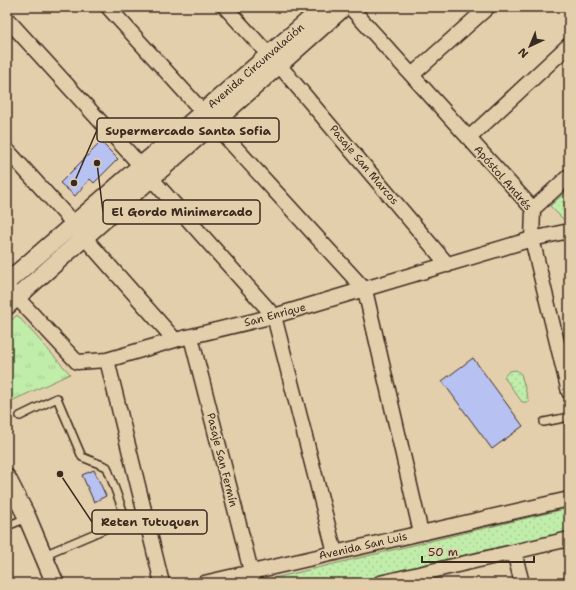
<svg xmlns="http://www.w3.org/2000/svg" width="576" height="590" font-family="'Shantell Sans',sans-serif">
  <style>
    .grass { fill: url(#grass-dots); stroke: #7e8c64 }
    .park { fill: url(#park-tufts); stroke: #7e8c64 }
    .building { fill: #b7c2f3; stroke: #3b2a1e }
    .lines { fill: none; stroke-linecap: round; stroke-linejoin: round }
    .service-casing { stroke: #3b2a1e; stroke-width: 10 }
    .minor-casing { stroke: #3b2a1e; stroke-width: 17 }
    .tertiary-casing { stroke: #3b2a1e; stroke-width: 20 }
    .service { stroke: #e4cfad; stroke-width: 7 }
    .minor { stroke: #e4cfad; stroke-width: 14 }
    .tertiary { stroke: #e4cfad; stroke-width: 17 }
    .labels { text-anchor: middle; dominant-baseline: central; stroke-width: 3; stroke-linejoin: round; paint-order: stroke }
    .street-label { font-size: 11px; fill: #3b2a1e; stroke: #e4cfad }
    .leader { fill: none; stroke: #3b2a1e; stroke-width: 1.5 }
    .callout-dot { fill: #3b2a1e; stroke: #e4cfad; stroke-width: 1.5 }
    .callout { fill: #e4cfad; stroke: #3b2a1e; stroke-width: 1.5 }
    .callout-label { font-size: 12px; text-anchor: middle; font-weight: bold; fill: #3b2a1e }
  </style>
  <defs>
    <pattern id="grass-dots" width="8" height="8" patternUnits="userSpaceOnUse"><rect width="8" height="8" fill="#c1edaa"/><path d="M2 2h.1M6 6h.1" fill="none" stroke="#a7cb92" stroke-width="1.8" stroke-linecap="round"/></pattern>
    <pattern id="park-tufts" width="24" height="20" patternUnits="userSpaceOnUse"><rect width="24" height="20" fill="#c1edaa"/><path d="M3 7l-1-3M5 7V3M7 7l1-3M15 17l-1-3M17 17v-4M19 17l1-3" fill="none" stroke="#a7cb92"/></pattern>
  </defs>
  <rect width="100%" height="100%" fill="#e4cfad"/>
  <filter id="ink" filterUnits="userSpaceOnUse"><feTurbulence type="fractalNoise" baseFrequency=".025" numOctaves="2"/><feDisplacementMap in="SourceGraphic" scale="8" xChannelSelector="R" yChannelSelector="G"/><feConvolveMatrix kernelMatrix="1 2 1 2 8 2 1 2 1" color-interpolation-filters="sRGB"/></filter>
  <g filter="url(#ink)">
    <path class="grass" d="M569,189V225L550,206Z
      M516,370L521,374L529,402H522L504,377L509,371Z
      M569,508V535L353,583H259L258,582Z"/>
    <path class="park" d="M17,315L70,374L7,403V325Z"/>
    <path class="building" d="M101,142L118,159L94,183L90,179L75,196L60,183Z
      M473,358L523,426L492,449L442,381Z
      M94,470L106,496L94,502L82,475Z"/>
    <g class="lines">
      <defs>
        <path id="service" d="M20,416L57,398L82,457L107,467L123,511L112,526L44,555
          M544,422L569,417
          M7,526L27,518"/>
        <path id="minor" d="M108,7L203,112
          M225,7L269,55
          M350,7L533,209L532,239L569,392
          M7,19L141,166
          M279,65L448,265
          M412,75L488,7
          M213,123L365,290L421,533
          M469,138L569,45
          M7,150L74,224
          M151,178L274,316L335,553
          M533,209L569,176
          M84,237L175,340
          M7,287L77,362L107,360L175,340L274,316L532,239L569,231
          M191,337L254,583
          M107,360L162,583
          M514,552L522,583
          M204,583L569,499
          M380,583L569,539"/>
        <path id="tertiary" d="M7,282L324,7
          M7,306L344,7
          M7,478L27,517L55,583"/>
      </defs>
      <use href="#service" class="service-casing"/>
      <use href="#minor" class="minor-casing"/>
      <use href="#tertiary" class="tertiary-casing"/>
      <use href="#service" class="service"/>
      <use href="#minor" class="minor"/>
      <use href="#tertiary" class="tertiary"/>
    </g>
  </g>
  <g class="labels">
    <g class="street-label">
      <text transform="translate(256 66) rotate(-41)">Avenida Circunvalación</text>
      <text transform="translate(364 165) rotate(50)">Pasaje San Marcos</text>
      <text transform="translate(503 178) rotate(49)">Apóstol Andrés</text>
      <text transform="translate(275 315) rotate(-15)">San Enrique</text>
      <text transform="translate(222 460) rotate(76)">Pasaje San Fermín</text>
      <text transform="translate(363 546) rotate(-13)">Avenida San Luis</text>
    </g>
  </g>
  <path class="leader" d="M74 183L97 130M97 163L103 212M60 474L92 522"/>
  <g class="callout-dot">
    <circle cx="74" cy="183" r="4"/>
    <circle cx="97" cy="163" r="4"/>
    <circle cx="60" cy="474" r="4"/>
  </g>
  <g class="callout">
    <rect x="97" y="118" width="182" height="24" rx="4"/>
    <rect x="103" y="200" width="157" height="24" rx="4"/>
    <rect x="92" y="510" width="115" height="24" rx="4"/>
  </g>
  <g class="callout-label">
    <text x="188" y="135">Supermercado Santa Sofia</text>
    <text x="182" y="216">El Gordo Minimercado</text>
    <text x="150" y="526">Reten Tutuquen</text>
  </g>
  <rect width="576" height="590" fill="none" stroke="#e4cfad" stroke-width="24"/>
  <rect x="12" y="12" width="552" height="566" fill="none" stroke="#3b2a1e" stroke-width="1.5" filter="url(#ink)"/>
  <g transform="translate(530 46) rotate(224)" stroke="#e4cfad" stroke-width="3" paint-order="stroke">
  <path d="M0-3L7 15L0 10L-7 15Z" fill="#3b2a1e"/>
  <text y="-6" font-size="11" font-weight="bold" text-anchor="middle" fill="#3b2a1e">N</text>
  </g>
  <path d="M422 556v6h112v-6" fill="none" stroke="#3b2a1e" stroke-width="2"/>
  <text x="428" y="556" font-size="12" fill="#3b2a1e" stroke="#e4cfad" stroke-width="3" paint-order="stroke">50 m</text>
</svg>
